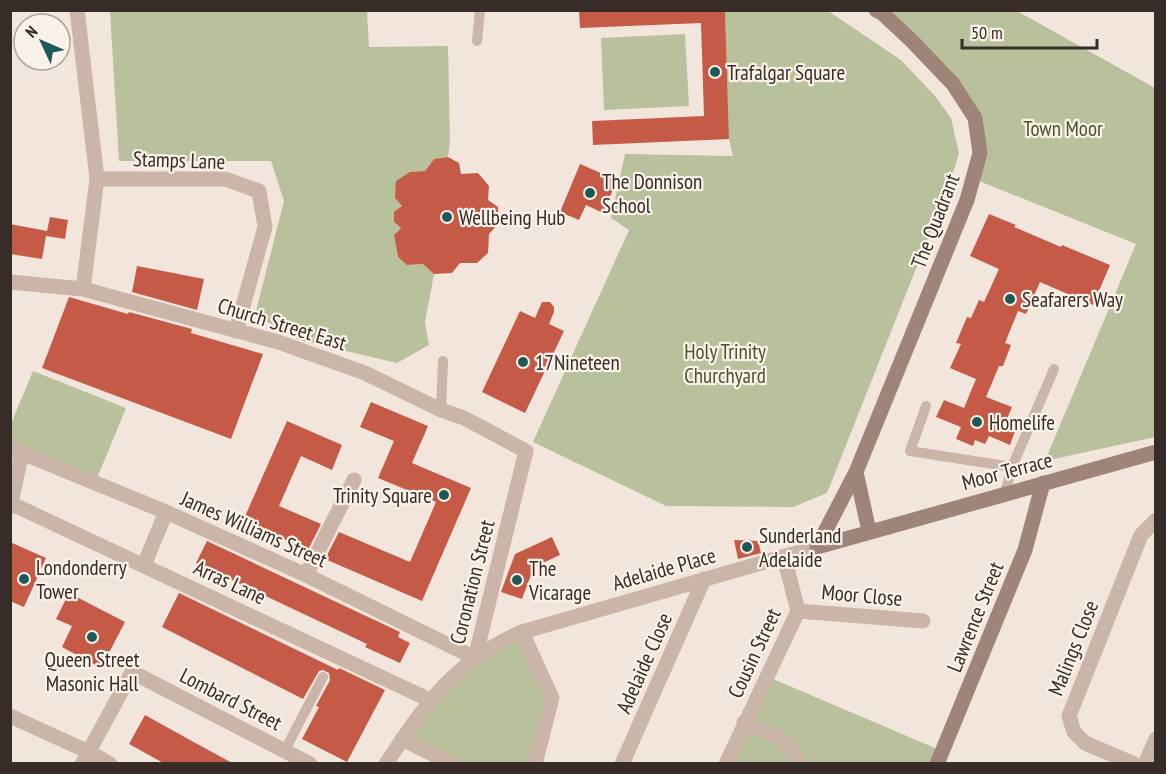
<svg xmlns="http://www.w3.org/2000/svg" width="1166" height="774" font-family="'PT Sans Narrow',sans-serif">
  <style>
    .green { fill: #b8c19c }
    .building { fill: #c55b47 }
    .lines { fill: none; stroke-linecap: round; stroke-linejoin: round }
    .lane { stroke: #cab5a8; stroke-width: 10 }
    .street { stroke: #cab5a8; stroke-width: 15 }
    .secondary { stroke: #9e8479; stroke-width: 15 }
    .poi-dot { fill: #1e5958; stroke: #faf1e9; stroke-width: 2 }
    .labels { text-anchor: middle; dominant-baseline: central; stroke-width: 4.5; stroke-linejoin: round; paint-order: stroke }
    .poi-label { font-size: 21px; fill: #372c28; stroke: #faf1e9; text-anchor: start }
    .park-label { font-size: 21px; fill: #4a552c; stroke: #faf1e9 }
    .street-label { font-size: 21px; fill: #372c28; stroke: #faf1e9 }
  </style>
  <rect width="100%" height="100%" fill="#f2e6dc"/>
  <path class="green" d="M110,11H367L369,47L448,46L450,141L448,157L434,159L425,171L410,172L397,181L395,198L402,206L394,222L401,228L394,235L398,257L407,265L423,264L434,274L425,322L429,345L397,363L299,340L255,315L284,201L271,161H119Z
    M725,11H828L901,60L935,96L951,118L959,154L948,188L827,493L793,507L666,506L533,442L629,230L611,218L625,154L733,156L729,139Z
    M876,11H1017L1155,88V437L1045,461L1136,244L974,179L975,118Z
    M685,34L689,106L604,110L601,38Z
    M33,371L126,408L95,483L11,449L10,426Z
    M522,632L552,698L535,763H452L402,739L430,700Z
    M766,676L942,751L937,763L726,764Z"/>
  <path class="building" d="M579,10H725L729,139L593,145L592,121L704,116L701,23L580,28Z
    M448,157L459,163L461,174L478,173L489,186L488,200L498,207L499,223L489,234L488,253L477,263H460L452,273L434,274L423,264L407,265L398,257L394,235L401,228L394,222V212L402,206L395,198L396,181L410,172L425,171L434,159Z
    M580,164L617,180L603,213L586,205L579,220L560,212Z
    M989,214L1016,225L1014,227L1061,247L1062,245L1110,265L1093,305L1040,282L1026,314L1018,311L1005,343L1011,345L1003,366H999L986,397L1012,407L1004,426L1015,431L1010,445L989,436L985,444L975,440L973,446L956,439L961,427L936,417L944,400L964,408L976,379L950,368L961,344L956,343L967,317L971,318L979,300L984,302L999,269L970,256Z
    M50,217L68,220L65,239L46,236L42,259L10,254V224L47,231Z
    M137,266L204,279L197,310L132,292Z
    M69,297L128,314L129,312L192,329L191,333L263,354L231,439L42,368Z
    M542,302H550L554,307V312L549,324L564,331L525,413L482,392L520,311L535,318Z
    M371,402L428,426L412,463L471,488L422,601L325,559L339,532L410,562L436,502L378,478L394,441L360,427Z
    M287,421L342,445L332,470L301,456L279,506L321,524L308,550L243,521Z
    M552,537L560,555L534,567L522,599L501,592L515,554Z
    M734,540L758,541L761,553L738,559Z
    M207,541L400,632L398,637L410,643L400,663L365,647L367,644L196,563Z
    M10,542L46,558L24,607L10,601Z
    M69,593L125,622L101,668L62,647L72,626L56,619Z
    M179,593L338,670L339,668L385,690L347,762L302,739L319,707L316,706L330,680L329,673L323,670L319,671L303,699L162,627Z
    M145,715L190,740L234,764H165L129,744Z"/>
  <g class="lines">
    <path class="lane" d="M477,41L480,10
      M926,406L910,451L1012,467
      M441,410L443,361
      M1005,493L1012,467L1054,369
      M285,750L323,677"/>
    <path class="street" d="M77,10L97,179L83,289
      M97,179H225L259,191L265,227L236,331
      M10,282L83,289L278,342L365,373L441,410L464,418L526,451L475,658
      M10,448L166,512L306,575L475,658
      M12,504L430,700
      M10,507L22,452
      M144,565L166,512
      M306,575L354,480
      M798,611L923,621
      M522,632L552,698L535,764
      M10,716L89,752L110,764
      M744,722C767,732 791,738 799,764
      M402,739L452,764
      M82,764L132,672L310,764
      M386,764C425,704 455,661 522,632L817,547
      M622,764L704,579
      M726,764L798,611L784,557
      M1134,764L1085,743L1074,732L1069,716L1141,535L1156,520
      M1145,764L1156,739"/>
    <path class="secondary" d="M869,531L856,472L967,200L980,153L975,118L953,84L912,41L882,13L876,10
      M817,547L1156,452
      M817,547L856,472
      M937,764L1025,550L1043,483"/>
  </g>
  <g class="poi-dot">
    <circle cx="715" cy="72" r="6"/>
    <circle cx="590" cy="193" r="6"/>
    <circle cx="447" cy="217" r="6"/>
    <circle cx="1010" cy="299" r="6"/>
    <circle cx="523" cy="362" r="6"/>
    <circle cx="977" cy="422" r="6"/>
    <circle cx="444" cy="495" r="6"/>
    <circle cx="747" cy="547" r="6"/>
    <circle cx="24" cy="579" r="6"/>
    <circle cx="517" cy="580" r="6"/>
    <circle cx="92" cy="637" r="6"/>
  </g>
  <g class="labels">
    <g class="poi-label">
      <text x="727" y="72">Trafalgar Square</text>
      <text x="602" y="181">The Donnison<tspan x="602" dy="24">School</tspan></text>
      <text x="459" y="217">Wellbeing Hub</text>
      <text x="1022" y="299">Seafarers Way</text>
      <text x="535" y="362">17Nineteen</text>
      <text x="989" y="422">Homelife</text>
      <text x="432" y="495" text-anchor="end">Trinity Square</text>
      <text x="759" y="535">Sunderland<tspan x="759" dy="24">Adelaide</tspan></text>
      <text x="36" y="567">Londonderry<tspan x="36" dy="24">Tower</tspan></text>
      <text x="529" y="568">The<tspan x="529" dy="24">Vicarage</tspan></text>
      <text x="92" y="659" text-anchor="middle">Queen Street<tspan x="92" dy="24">Masonic Hall</tspan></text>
    </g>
    <g class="park-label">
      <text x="1063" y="128">Town Moor</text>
      <text x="725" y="351">Holy Trinity<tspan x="725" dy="24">Churchyard</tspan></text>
    </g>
    <g class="street-label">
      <text transform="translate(179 160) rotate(2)">Stamps Lane</text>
      <text transform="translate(935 221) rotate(-69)">The Quadrant</text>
      <text transform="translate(282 324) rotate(17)">Church Street East</text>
      <text transform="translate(1007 471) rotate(-15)">Moor Terrace</text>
      <text transform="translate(254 529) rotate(24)">James Williams Street</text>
      <text transform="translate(664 569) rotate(-16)">Adelaide Place</text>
      <text transform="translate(230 582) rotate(25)">Arras Lane</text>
      <text transform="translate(472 582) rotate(-76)">Coronation Street</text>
      <text transform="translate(862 595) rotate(5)">Moor Close</text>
      <text transform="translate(975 617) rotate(-68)">Lawrence Street</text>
      <text transform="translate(1073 648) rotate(-68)">Malings Close</text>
      <text transform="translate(754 653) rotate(-65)">Cousin Street</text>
      <text transform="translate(644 663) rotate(-66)">Adelaide Close</text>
      <text transform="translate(231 699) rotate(27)">Lombard Street</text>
    </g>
  </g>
  <rect width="1166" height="774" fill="none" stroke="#372c28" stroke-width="24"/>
  <g transform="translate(42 42) rotate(314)"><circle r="28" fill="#faf1e9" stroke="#aca29c" stroke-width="1.5"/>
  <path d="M0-4.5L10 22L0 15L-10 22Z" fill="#1e5958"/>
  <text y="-9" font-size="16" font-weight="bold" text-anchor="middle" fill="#372c28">N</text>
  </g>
  <path d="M962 39v9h135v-9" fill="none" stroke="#372c28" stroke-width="3"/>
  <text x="971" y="39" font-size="18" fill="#372c28" stroke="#faf1e9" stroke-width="4.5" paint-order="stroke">50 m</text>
</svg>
